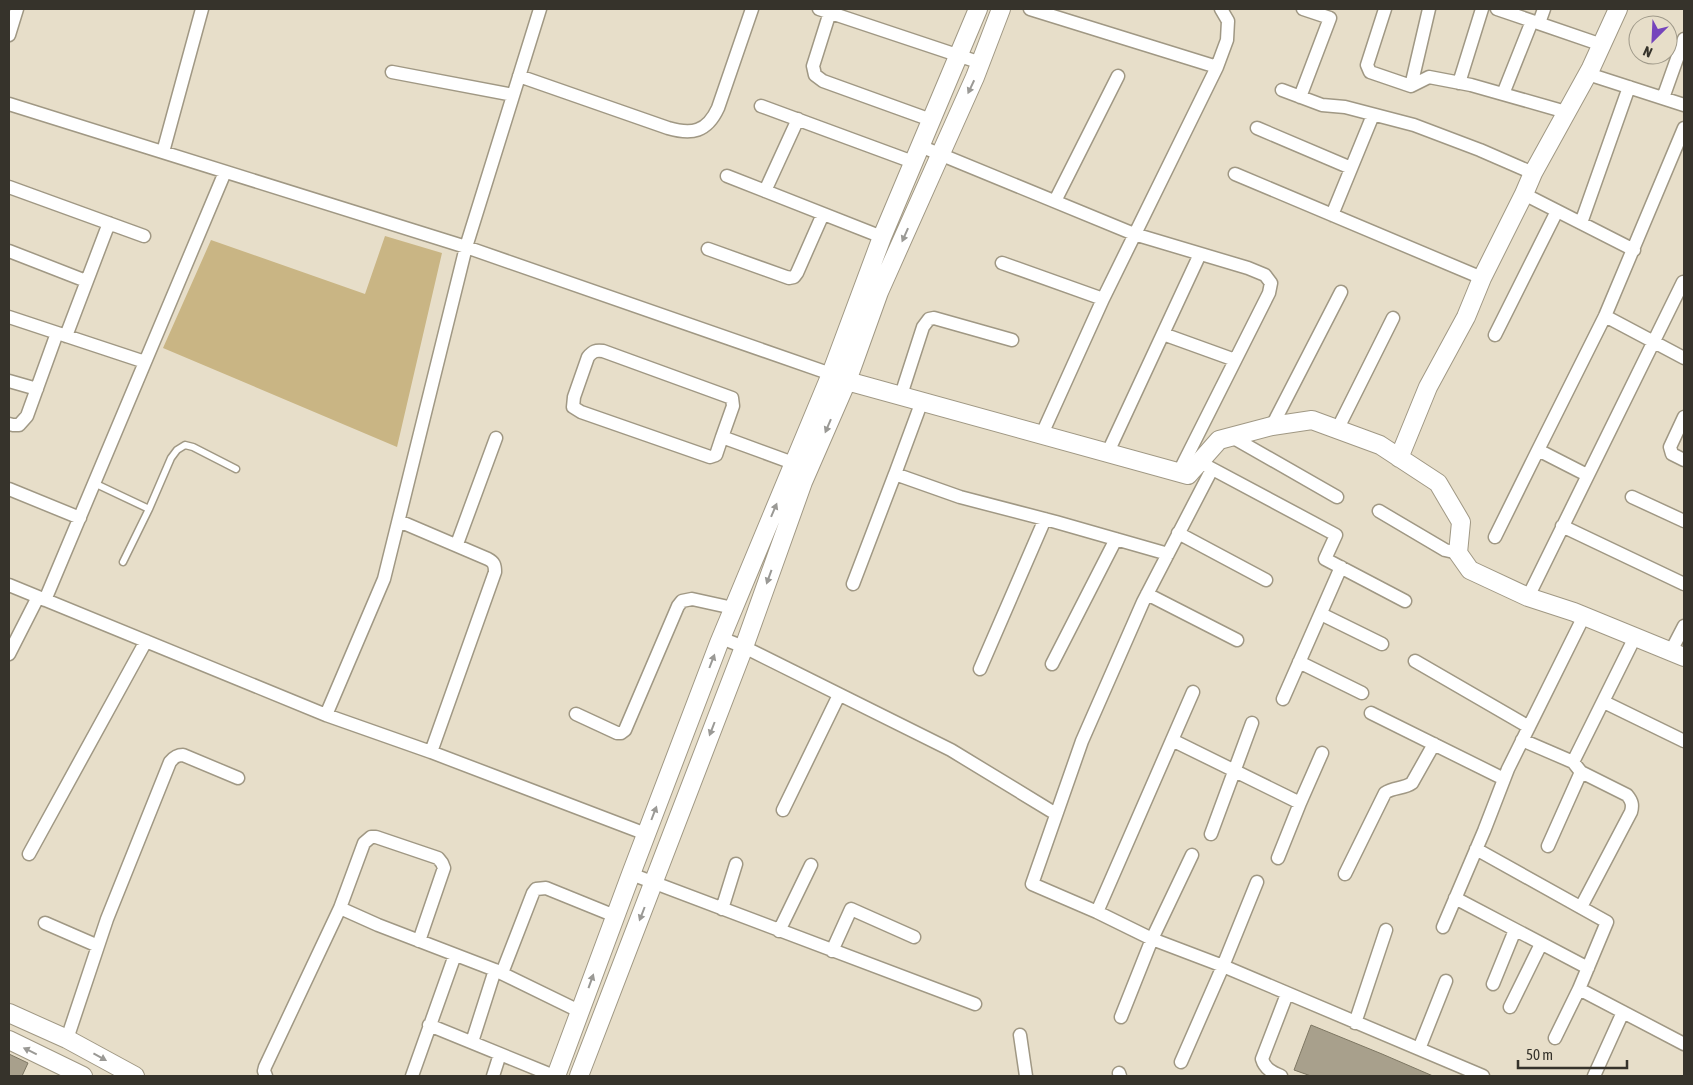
<svg xmlns="http://www.w3.org/2000/svg" width="1693" height="1085" font-family="'Asap Condensed',sans-serif">
  <style>
    .green { fill: #c9b584 }
    .building { fill: #a8a08c; stroke: #7e7763 }
    .lines { fill: none; stroke-linecap: round; stroke-linejoin: round }
    .lane-casing { stroke: #a09884; stroke-width: 9 }
    .street-casing { stroke: #a09884; stroke-width: 15 }
    .secondary-casing { stroke: #a09884; stroke-width: 20 }
    .lane { stroke: #fff; stroke-width: 6 }
    .street { stroke: #fff; stroke-width: 12 }
    .secondary { stroke: #fff; stroke-width: 18 }
    .oneway { fill: #9a9995 }
  </style>
  <rect width="100%" height="100%" fill="#e7dec9"/>
  <path class="green" d="M385,236L442,253L397,447L163,348L211,240L365,294Z"/>
  <path class="building" d="M1311,1025L1382,1054L1433,1076H1311L1294,1070Z
    M9,1054L28,1063L22,1076H9Z"/>
  <g class="lines">
    <defs>
      <path id="lane" d="M94,483L149,509
        M123,562L149,509L171,458L177,450L185,445L193,447L236,469"/>
      <path id="street" d="M819,9L981,63
        M1030,9L1217,67
        M1385,9L1367,65L1370,72L1411,86L1429,77L1471,85L1566,112
        M1497,9L1602,45
        M830,12L813,66L815,75L823,81L931,120
        M1539,23L1544,9
        M9,35L17,9
        M392,72L513,95
        M1588,74L1684,105
        M519,76L668,128C692,135 707,132 718,108L752,9
        M1459,83L1482,9
        M1411,86L1429,9
        M1282,90L1322,105L1345,107L1414,125L1480,150L1533,173
        M1503,94L1532,21
        M1300,97L1330,18L1303,9
        M1663,98L1684,39
        M9,104L466,247L831,374
        M761,106L913,162
        M1257,128L1351,168
        M920,146L1134,234L1248,268L1265,275L1271,283L1269,293L1179,472
        M163,152L202,9
        M1235,174L1482,278
        M727,176L882,237
        M9,187L144,236
        M765,191L798,119
        M1524,194L1634,250
        M1055,201L1118,76
        M1332,215L1373,115
        M1581,223L1629,87
        M708,249L789,278L794,277L797,273L823,214
        M9,251L86,281
        M1002,263L1103,299
        M1605,316L1684,358
        M9,317L145,362
        M1163,334L1235,360
        M1495,335L1557,211
        M66,336L109,223
        M9,381L37,389
        M901,395L923,327L929,319L934,318L1012,340
        M922,401L895,474L960,497L1056,522L1168,554
        M1684,417L1670,447L1672,454L1684,460
        M9,424L13,425H19L27,416L57,333
        M1272,426L1341,292
        M1337,430L1393,318
        M1042,434L1103,299L1217,67L1227,40L1228,21L1221,9
        M722,437L733,406L732,398L603,351C596,350 593,351 588,357L574,397L573,407L581,412L710,457L716,455L722,437L793,463
        M1232,437L1337,497
        M1108,452L1200,254
        M1205,465L1336,535L1325,559L1405,601
        M1212,469L1143,602L1082,741L1032,884L1097,912L1152,939L1223,966L1483,1076
        M1587,475L1538,450L1605,316L1684,128
        M9,489L80,518
        M1632,497L1684,521
        M1379,511L1445,550L1458,553
        M1562,526L1684,584
        M1178,533L1266,580
        M1495,537L1538,450
        M457,544L496,438
        M853,584L895,474
        M9,585L326,715L431,752L495,572C495,565 494,562 488,559L399,521
        M1147,594L1237,640
        M1528,597L1683,282
        M45,600L225,172
        M1321,614L1382,644
        M721,638L744,647L951,750L1056,814
        M1671,651L1684,626
        M9,654L38,597
        M1415,661L1529,727
        M1299,662L1362,693
        M1052,664L1116,539
        M980,669L1045,519
        M1283,699L1341,567
        M1604,702L1684,741
        M1371,713L1504,779
        M576,714L617,733H621L625,730L678,606L682,601L692,599L733,608
        M326,715L384,579L466,247L540,9
        M1172,740L1300,803L1278,858
        M1522,740L1573,762L1581,772L1627,795C1632,801 1633,805 1631,812L1581,907
        M431,752L646,834
        M1573,762L1635,637
        M1300,803L1322,753
        M783,810L839,695
        M1211,834L1252,723
        M1548,846L1581,772
        M1476,849L1607,922L1579,989L1684,1044
        M29,854L146,641
        M631,874L975,1004
        M1345,874L1385,793C1393,787 1404,789 1412,783L1434,744
        M1455,898L1588,968
        M340,908L378,925L495,970L579,1011
        M722,909L736,864
        M1097,912L1193,692
        M45,923L98,946
        M1443,927L1484,831L1508,769L1584,616
        M779,931L811,865
        M832,951L851,909L914,937
        M502,973L533,893L536,889L546,888L615,916
        M1493,984L1515,930
        M1510,1007L1541,944
        M1121,1017L1152,939L1192,855
        M1355,1023L1386,930
        M429,1025L554,1076
        M1020,1035L1026,1076
        M1555,1038L1579,989
        M67,1039L107,919L170,762C174,757 177,755 183,755L238,778
        M472,1042L495,970
        M1419,1049L1446,981
        M1181,1062L1223,966L1257,882
        M1119,1073L1120,1076
        M266,1076L264,1071L265,1067L340,908L364,843L371,837H376L438,858L442,863L444,868L419,941
        M412,1076L455,955
        M493,1076L500,1054
        M1281,1076C1272,1072 1265,1069 1262,1059L1287,994
        M1594,1076L1623,1012"/>
      <path id="secondary" d="M836,376L847,381L1188,475L1219,440L1272,426L1312,420L1380,445L1438,483L1461,522L1458,553L1470,570L1528,597L1574,612L1684,657
        M1399,458L1428,387L1466,317L1482,278L1524,194L1533,173L1591,68L1618,9
        M9,1013L67,1039L135,1076
        M9,1040L83,1076
        M556,1076L631,874L719,643L831,374L882,237L978,9
        M579,1076L744,647L803,482L847,381L879,292L975,77L1001,9"/>
    </defs>
    <use href="#lane" class="lane-casing"/>
    <use href="#street" class="street-casing"/>
    <use href="#secondary" class="secondary-casing"/>
    <use href="#lane" class="lane"/>
    <use href="#street" class="street"/>
    <use href="#secondary" class="secondary"/>
  </g>
  <defs><path id="oneway-solid" d="M-6-.8H1V-3.2L6.5 0L1 3.2V.8H-6Z" transform="scale(1.25)"/></defs>
  <g class="oneway">
    <use href="#oneway-solid" transform="translate(971 87) rotate(115)"/>
    <use href="#oneway-solid" transform="translate(905 235) rotate(114)"/>
    <use href="#oneway-solid" transform="translate(828 426) rotate(113)"/>
    <use href="#oneway-solid" transform="translate(774 510) rotate(-67)"/>
    <use href="#oneway-solid" transform="translate(769 577) rotate(110)"/>
    <use href="#oneway-solid" transform="translate(712 661) rotate(-69)"/>
    <use href="#oneway-solid" transform="translate(712 729) rotate(111)"/>
    <use href="#oneway-solid" transform="translate(654 813) rotate(-69)"/>
    <use href="#oneway-solid" transform="translate(642 914) rotate(111)"/>
    <use href="#oneway-solid" transform="translate(591 981) rotate(-70)"/>
    <use href="#oneway-solid" transform="translate(30 1051) rotate(-154)"/>
    <use href="#oneway-solid" transform="translate(100 1057) rotate(29)"/>
  </g>
  <rect width="1693" height="1085" fill="none" stroke="#36332b" stroke-width="20"/>
  <g transform="translate(1653 40) rotate(204)"><circle r="24" fill="#e7dec9" stroke="#a09a8a"/>
  <path d="M0-4L9 19L0 12L-9 19Z" fill="#7544bc"/>
  <text y="-8" font-size="14" font-weight="bold" text-anchor="middle" fill="#36332b">N</text>
  </g>
  <path d="M1518 1060v8h109v-8" fill="none" stroke="#36332b" stroke-width="2.5"/>
  <text x="1526" y="1060" font-size="15" fill="#36332b" stroke="#e7dec9" stroke-width="4" paint-order="stroke">50 m</text>
</svg>
